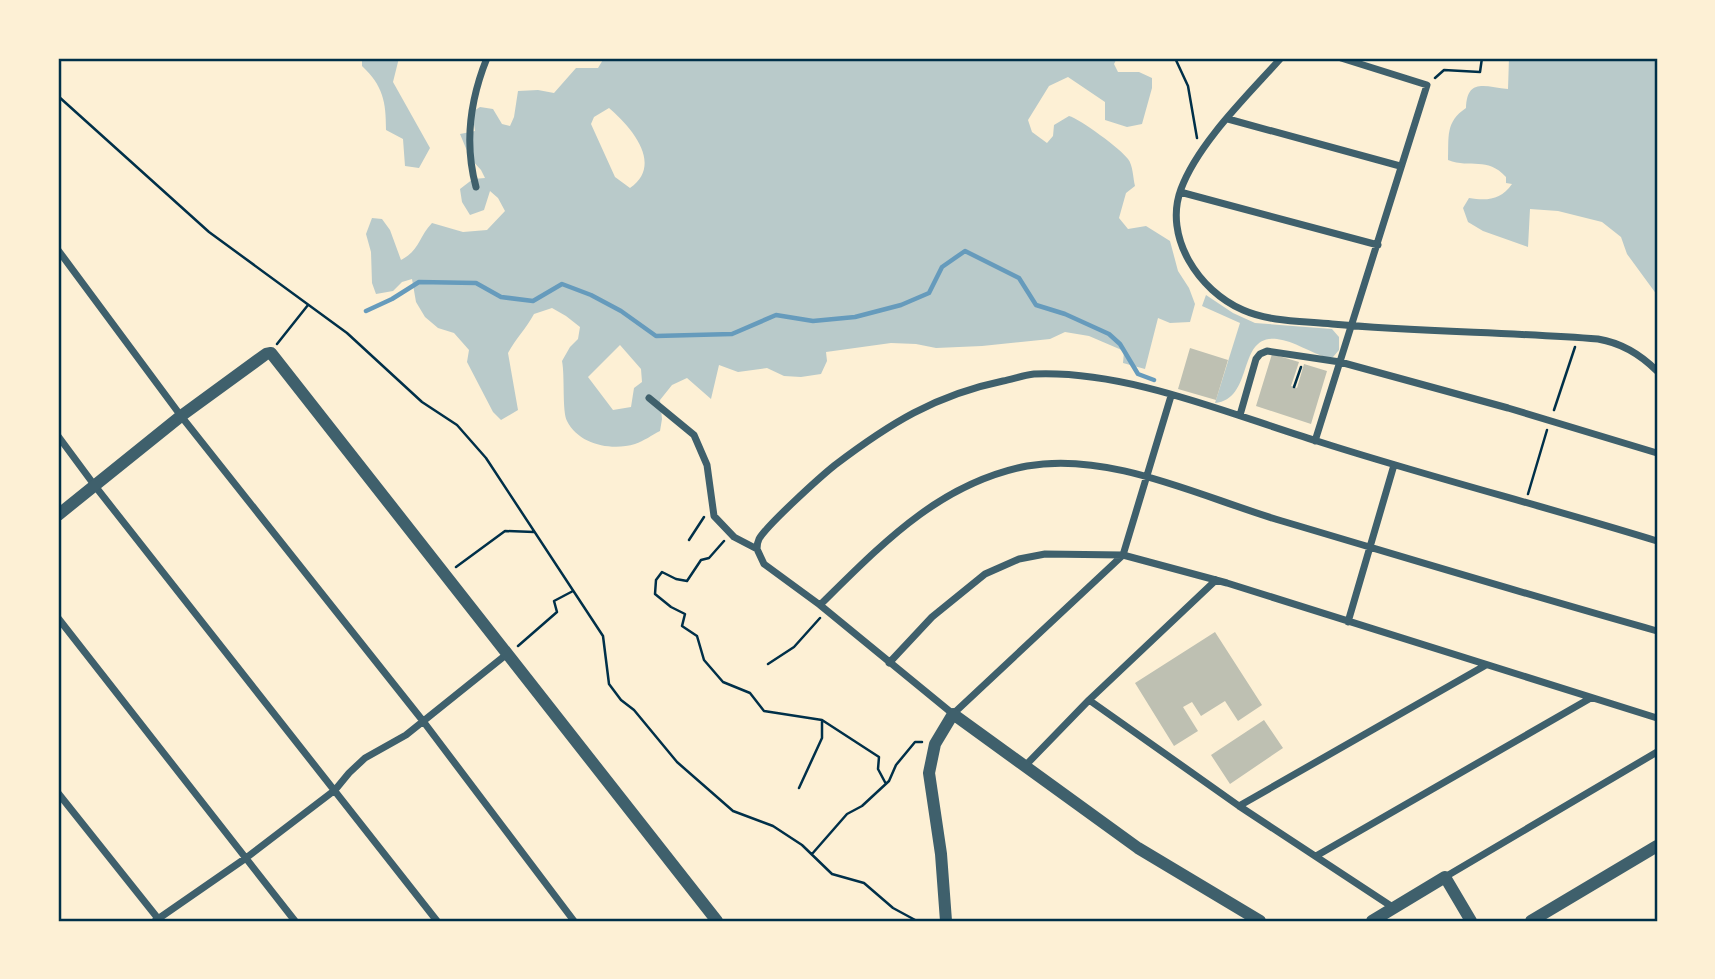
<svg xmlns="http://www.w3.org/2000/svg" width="1715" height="979" font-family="'PT Sans Narrow',sans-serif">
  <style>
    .green { fill: #b9caca; fill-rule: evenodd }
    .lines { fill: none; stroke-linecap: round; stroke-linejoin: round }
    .stream { stroke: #669bbc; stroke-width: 4.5 }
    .building { fill: #bec0b2 }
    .path { stroke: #003049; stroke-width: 2.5 }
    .minor { stroke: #3f606c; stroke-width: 7 }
    .tertiary { stroke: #3f606c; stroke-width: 12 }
    .neatline { fill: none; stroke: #003049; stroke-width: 2.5 }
  </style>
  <rect width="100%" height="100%" fill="#fdf0d5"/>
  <path class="green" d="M362,58H399L393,82L430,148L419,168L405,166L403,139L386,130C386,101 383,86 362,66Z
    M604,58H1117L1114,64L1118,72H1139L1152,78V88L1142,124L1127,127L1105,120V102L1068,77L1049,86L1028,120L1032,132L1047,143L1053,136L1054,125L1069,116C1080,119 1121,149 1128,159C1133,165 1133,178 1135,186L1126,193L1119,218L1128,229L1146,226L1170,241L1178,271L1189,288L1195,304L1190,322L1170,323L1158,318L1145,369L1123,363L1124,351L1089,336L1065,332L1050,339L982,346L936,348L916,344L891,343L826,352L827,361L821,374L801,377L784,376L767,368L738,372L719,365L711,399L687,378L672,385L660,400L662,419L660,431C652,435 644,441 635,444C612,451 579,445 567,421C562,411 565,376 562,361L570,347L578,339L580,327L566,316L552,308L534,314C526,329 516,338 508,353L518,410L501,420L493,412L467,362L469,350L454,333L438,328L425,317L416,302L412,279L402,282L393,291L376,294L372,283L371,252L366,234L372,218L382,219L390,230L401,260C420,250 418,238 432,223L463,232L487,230L505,211L498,198L490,191L484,210L470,215L462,202L460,189L473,179L485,178L481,170L470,158L460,134L475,131L472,112L480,107L493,109L502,124L510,126L514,117L518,91L538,90L554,93L576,68H598ZM609,108C631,127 664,164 630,188L615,177L591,124L594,117ZM620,345L641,369L642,382L634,388L631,407L613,410L588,377Z
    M1509,58H1657V295L1627,254L1621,237L1602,222L1558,211L1530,209L1528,247L1483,231L1468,222L1463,208L1469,198C1487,201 1501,200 1512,184L1506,183V177C1487,156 1471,169 1448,160C1449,137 1445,122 1466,108C1467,77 1486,87 1508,89Z
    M1206,295L1233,313L1255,323L1332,329L1339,337V350L1333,357L1328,358C1311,353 1294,341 1277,339C1236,334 1255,399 1215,403L1240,323L1202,306Z"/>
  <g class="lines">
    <path class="stream" d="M366,311L392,299L419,282L476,283L501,297L533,301L562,284L591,295L621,311L656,336L732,334L776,315L813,321L855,317L901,305L929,293L942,267L965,251L1019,278L1036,305L1065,314L1109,334L1120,344L1138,374L1154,380"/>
  </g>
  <path class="building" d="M1190,348L1228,360L1216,400L1178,389Z
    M1272,354L1299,362L1291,386L1297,388L1304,364L1327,371L1311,424L1256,406Z
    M1215,632L1262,705L1238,721L1225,701L1201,716L1192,702L1183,707L1198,731L1174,746L1135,683Z
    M1264,720L1283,748L1230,784L1211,755Z"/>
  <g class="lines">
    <path class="path" d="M1175,58L1188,86L1197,138
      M1435,78L1444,70L1480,72L1482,58
      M58,96L209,232L347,333L422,402L457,425L486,458L603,636L609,684L621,700L634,710L677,762L733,811L773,826L802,845L832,874L864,883L893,908L917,921
      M277,344L308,305
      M1294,387L1301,367
      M1554,410L1575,347
      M1528,494L1547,430
      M689,540L704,517
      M724,541L709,558L701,560L687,581L676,579L662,572L656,580L655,594L671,607L685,614L682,626L697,636L704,660L723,682L750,693L764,711L822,720L879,757L878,769L886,784
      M456,567L505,531L534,532
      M518,646L557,612L554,601L573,591
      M768,664L794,647L820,618
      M799,788L822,738V720
      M812,854L847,814L862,806L889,781L896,765L915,742H922"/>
    <path class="minor" d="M1281,58C1248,95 1198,143 1181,189C1163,237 1199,291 1243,310C1270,322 1303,321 1332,324C1420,332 1509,332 1598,339C1622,343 1640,354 1657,371
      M1228,119L1400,166
      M476,187C464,143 470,100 487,58
      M1180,192L1378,245
      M58,250L181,416L423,721L574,921
      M649,398L694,435L707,465L714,516L734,537L757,549
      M1240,415L1256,359L1260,354L1267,351L1340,362L1508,408L1657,453
      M58,436L95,486L437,921
      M1315,441L1427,85L1341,58
      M757,549C757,545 757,543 759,539C767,525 820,477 835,465C889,424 935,395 1003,381C1013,379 1024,375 1034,374C1127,370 1229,414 1317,441C1429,477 1544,506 1657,541
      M757,549L764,564L820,605L953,714L1123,555L1171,396
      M820,605C881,545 939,483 1027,466C1111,451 1203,498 1282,521C1407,558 1532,596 1657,631
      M58,618L295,921
      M1348,622L1394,465
      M889,663L932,617L985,574L1019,559L1045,554L1123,555L1227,583L1657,718
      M1089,700L1239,806L1394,908
      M1024,767L1089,700L1216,580
      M58,793L160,921
      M1239,806L1486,665
      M1316,856L1589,699
      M1445,877L1657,752
      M155,921L246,858L335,790L349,773L365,758L406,735L507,654"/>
    <path class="tertiary" d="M58,515L181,416L266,354L271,353L717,921
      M946,921L941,854L929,773L935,744L953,714L1138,848L1260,921
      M1372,921L1445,877L1471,921
      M1531,921L1657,846"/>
  </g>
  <rect width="1715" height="979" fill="none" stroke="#fdf0d5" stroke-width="119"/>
  <rect x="60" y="60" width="1596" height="860" class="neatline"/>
</svg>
